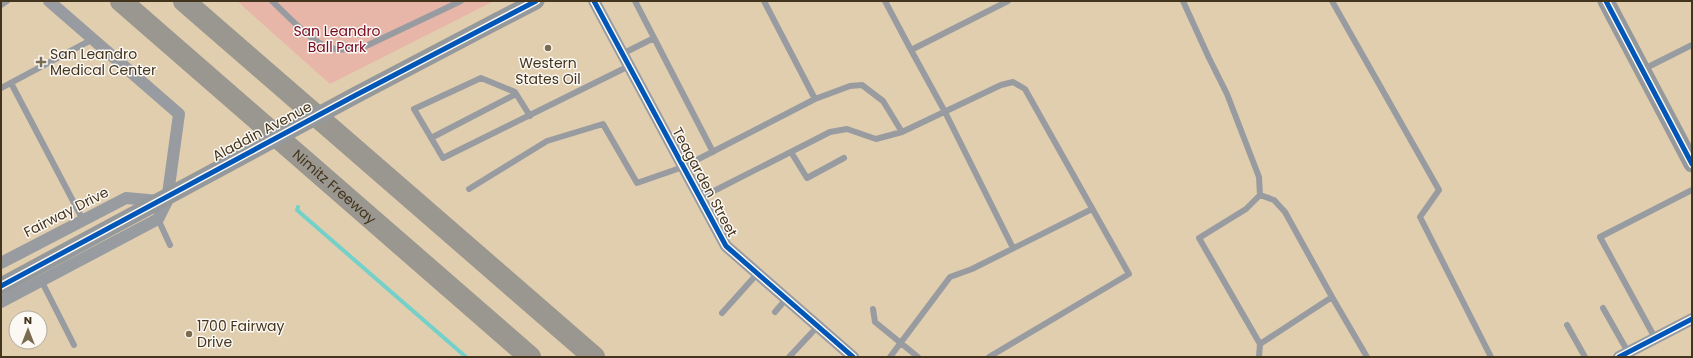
<svg xmlns="http://www.w3.org/2000/svg" width="1693" height="358" font-family="Poppins,sans-serif">
  <style>
    .green { fill: #e8b6a9 }
    .lines { fill: none; stroke-linecap: round; stroke-linejoin: round }
    .stream { stroke: #74d1ca; stroke-width: 4 }
    .lane { stroke: #989ca1; stroke-width: 6 }
    .street { stroke: #989ca1; stroke-width: 12 }
    .secondary { stroke: #96999b; stroke-width: 17 }
    .highway { stroke: #9a9790; stroke-width: 22 }
    .secondary-bridge { stroke: #96999b; stroke-width: 17 }
    .cycleway-casing { stroke: #fcf8f3; stroke-width: 8 }
    .cycleway { stroke: #0057b8; stroke-width: 5 }
    .poi-dot { fill: #7a6a50; stroke: #fcf8f3; stroke-width: 1.5 }
    .labels { text-anchor: middle; dominant-baseline: central; stroke-width: 3; stroke-linejoin: round; paint-order: stroke }
    .park-label { font-size: 14px; fill: #7a0a23; stroke: #fcf8f3 }
    .poi-label { font-size: 14px; fill: #43341d; stroke: #fcf8f3; text-anchor: start }
    .street-label { font-size: 14px; fill: #43341d; stroke: #fcf8f3 }
  </style>
  <rect width="100%" height="100%" fill="#e1ceaf"/>
  <path class="green" d="M237,1H494L330,84Z"/>
  <g class="lines">
    <path class="stream" d="M298,207L297,210L305,217L466,357"/>
    <path class="lane" d="M272,1C286,14 312,43 330,48C342,51 353,49 364,47L461,1
      M635,1L713,152
      M764,1L815,99
      M885,1L911,50
      M1008,1L911,50L945,112L1013,248
      M1183,1L1209,58L1227,94L1259,177L1260,195L1246,209L1199,238L1260,344L1259,357
      M1332,1L1439,190L1420,217L1491,357
      M1,5L7,1
      M622,54L654,38
      M1644,69L1692,45
      M11,83L83,220
      M1,88L93,39
      M530,116L515,92L481,78L414,109L443,158L629,66
      M431,138L516,94
      M791,152L807,178L844,158
      M469,189L547,141L603,124L637,183L683,167L815,99L850,86L862,85L883,101L902,132
      M1260,195L1274,200L1285,212L1332,297
      M700,198L830,132L847,129L876,139L902,132L1001,85L1013,82L1025,89L1129,274L989,357
      M158,219L170,245
      M41,280L74,345
      M1603,308L1628,352
      M873,309L875,322L918,357
      M775,312L786,299
      M722,313L757,274
      M1567,325L1585,357
      M1655,338L1600,237L1692,190
      M1260,344L1332,297L1367,357
      M789,357L818,326
      M890,357L950,277L972,269L1092,209"/>
    <path class="street" d="M594,1L726,246L853,357
      M1,263L126,198L159,201
      M1,302L158,219L167,201L179,114L49,1
      M1619,357L1692,319"/>
    <path class="secondary" d="M1606,1L1692,164
      M497,21L536,1"/>
    <g class="highway">
      <path id="s1" d="M121,1L530,357"/>
      <path d="M184,1L594,357"/>
    </g>
    <path class="secondary-bridge" d="M1,286L356,95L497,21"/>
    <defs>
      <path id="cycleway" d="M594,1L726,246L853,357
        M1606,1L1692,164
        M1,286L356,95L536,1
        M1619,357L1692,319"/>
    </defs>
    <use href="#cycleway" class="cycleway-casing"/>
    <use href="#cycleway" class="cycleway"/>
  </g>
  <g class="poi-dot">
    <circle cx="548" cy="48" r="4"/>
    <path d="M39 56h4v4h4v4h-4v4h-4v-4h-4v-4h4z"/>
    <circle cx="189" cy="334" r="4"/>
  </g>
  <g class="labels">
    <g class="park-label">
      <text x="337" y="31">San Leandro<tspan x="337" dy="16">Ball Park</tspan></text>
    </g>
    <g class="poi-label">
      <text x="50" y="54">San Leandro<tspan x="50" dy="16">Medical Center</tspan></text>
      <text x="548" y="63" text-anchor="middle">Western<tspan x="548" dy="16">States Oil</tspan></text>
      <text x="197" y="326">1700 Fairway<tspan x="197" dy="16">Drive</tspan></text>
    </g>
    <g class="street-label">
      <text transform="translate(262 131) rotate(-28)">Aladdin Avenue</text>
      <text transform="translate(705 182) rotate(62)">Teagarden Street</text>
      <text stroke="none"><textPath href="#s1" startOffset="283">Nimitz Freeway</textPath></text>
      <text transform="translate(66 212) rotate(-27)">Fairway Drive</text>
    </g>
  </g>
  <rect width="1693" height="358" fill="none" stroke="#43341d" stroke-width="4"/>
  <g transform="translate(28 330)"><circle r="19" fill="#fcf8f3" stroke="#b2aa9d"/>
  <path d="M0-3L7 15L0 10L-7 15Z" fill="#7a6a50"/>
  <text y="-6" font-size="11" font-weight="bold" text-anchor="middle" fill="#43341d">N</text>
  </g>
</svg>
